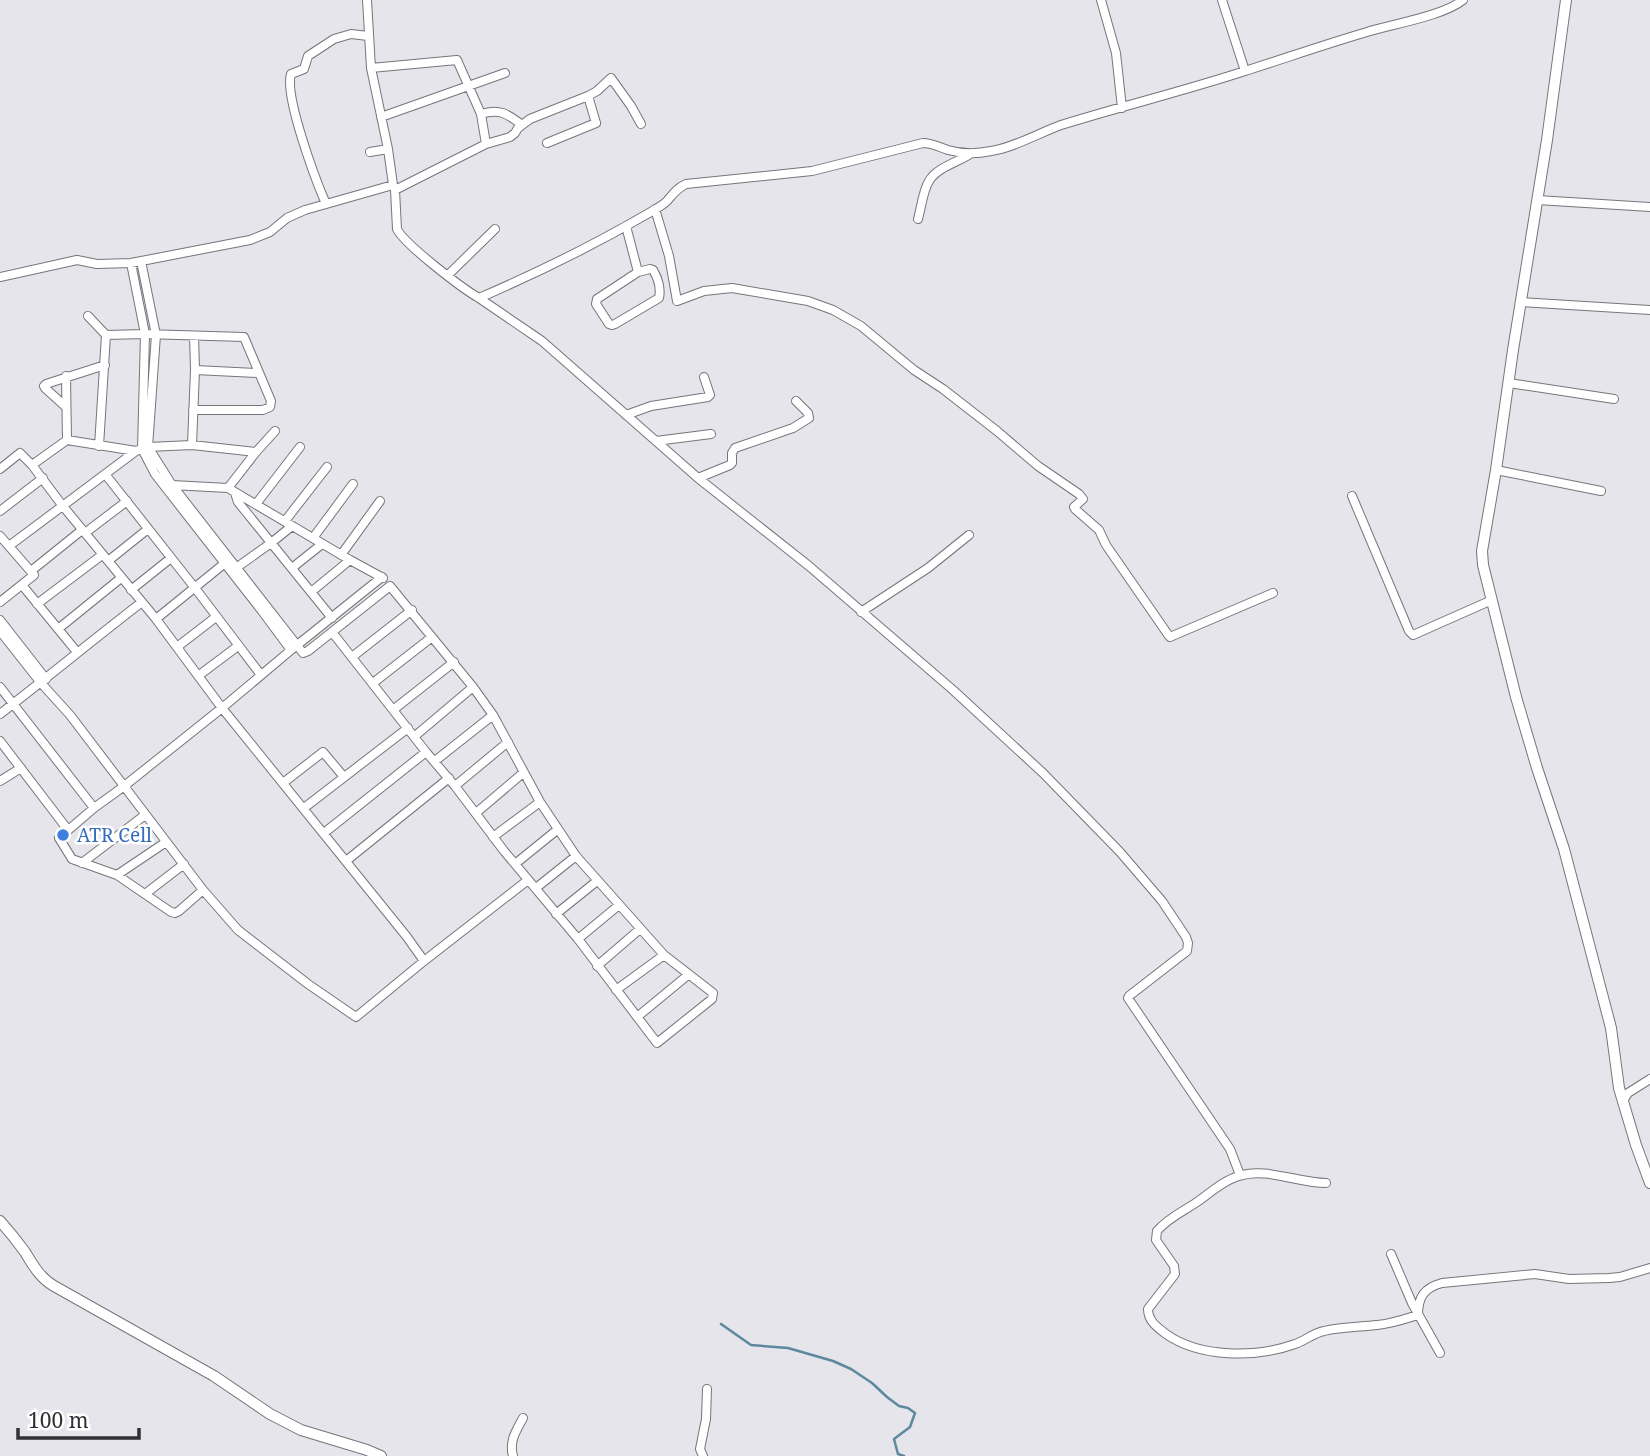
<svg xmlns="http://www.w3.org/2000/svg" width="1650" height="1456" font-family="'Noto Serif',serif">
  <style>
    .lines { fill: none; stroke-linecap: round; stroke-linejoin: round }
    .stream { stroke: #5d889e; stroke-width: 2.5 }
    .street-casing { stroke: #75757b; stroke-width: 10 }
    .secondary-casing { stroke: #75757b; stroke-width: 12 }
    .street { stroke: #fff; stroke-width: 8 }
    .secondary { stroke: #fff; stroke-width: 10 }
    .shop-dot { fill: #3f7fe0; stroke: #fff; stroke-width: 2.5 }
    .labels { text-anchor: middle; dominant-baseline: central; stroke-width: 5; stroke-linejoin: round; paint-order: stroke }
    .shop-label { font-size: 19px; fill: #366cbe; stroke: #fff; text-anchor: start }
  </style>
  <rect width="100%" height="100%" fill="#e5e5eb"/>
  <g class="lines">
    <path class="stream" d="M721,1324L751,1345L788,1348L833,1361L851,1369L872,1383L887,1397L899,1406L908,1408L915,1413L910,1427L894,1439L898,1454L904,1456"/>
    <defs>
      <path id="street" d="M367,0L371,68L388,149L393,185
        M1101,0L1116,53L1122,108
        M1222,0L1245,71
        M371,68L457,60L481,114L486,144L395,190
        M481,114C499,108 508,114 522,125
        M381,117L505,73
        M547,143L596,123L588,96
        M486,144L510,137L515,133L518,128L530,119L588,96L597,91L611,78L631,106L641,124
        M370,152L388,149
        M1537,200L1650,207
        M326,204C316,181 284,96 291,74L304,69L308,56L334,39L351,34L368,36
        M655,209L669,256L677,301L704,291L732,288L808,301L833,310L861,326L914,370L943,389L997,431L1038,466L1079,494L1083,499L1074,507L1075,509L1099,530L1106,545L1169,636L1170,637L1273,593
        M918,219C921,209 923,190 929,181C937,167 959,162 972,153
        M626,226L638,272L597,299L596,304L609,324L612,325L615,324L659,298C661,289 658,278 653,270L650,269L638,272
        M141,261L156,335L148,447L192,445L256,452
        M131,263L145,334L142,449L155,474L262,611L291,650
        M448,275L495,229
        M0,277L77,260L97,264L131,263L250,240L270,232L287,218L305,210L393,185L395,190L397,229C404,244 463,289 479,298C537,273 594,245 649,213C654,210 662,206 667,201C673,194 677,188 686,184L812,171L923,143C932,143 939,147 948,150C962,154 977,154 991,151C1013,148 1039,133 1061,125C1122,106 1184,91 1245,71C1286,58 1326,44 1367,32C1393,24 1443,16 1463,0
        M479,298L542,341L698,478L809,566L953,690L1043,773L1120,852L1162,901L1186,937L1188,943L1187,951L1129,996L1128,998L1230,1149L1240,1175
        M1521,302L1650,310
        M88,316L106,335L99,446
        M106,335L145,334L244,337L271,401L270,407L263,410H193
        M195,370L258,373
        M66,376L67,440
        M1509,383L1614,399
        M66,407L45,388L44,386L46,384L105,365
        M626,415L651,406L708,397L710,395L704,377
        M656,441L711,434
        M192,445L195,370L194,336
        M32,465L62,505L156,619L222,708L407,937L424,961
        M0,469L20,453L32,465L67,440L136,451L148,447L172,485L303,653L308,651L390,586L473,687L493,715L540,802L576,856L664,955L713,993L712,999L657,1043L578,939L504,851L455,786L426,752L332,632
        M1496,470L1601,491
        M105,474L195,588L261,675
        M698,478L730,465L732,463V453L735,448L793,428L809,418L808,413L796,401
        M172,485L228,488L350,560L383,578
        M228,488L256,452L275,431
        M235,493L238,502L332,618
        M1352,496L1409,631L1413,635L1492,600
        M256,504L300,447
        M0,511L43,478
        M285,521L327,467
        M85,533L127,501
        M0,536L34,575L0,602
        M313,538L353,484
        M9,546L136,451
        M341,555L380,501
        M108,561L148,529
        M236,568L271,543L292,526
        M292,568L322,544
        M31,571L82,530
        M22,585L77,652
        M131,590L171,558
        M311,592L350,560
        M37,604L102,555
        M861,612L928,568L969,535
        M156,619L225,563
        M0,620L46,679
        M58,629L121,578
        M0,631L41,683L70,715L203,890L238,930L308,984L356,1017L424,961L528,880
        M177,647L216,617
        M352,657L412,610
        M198,676L238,646
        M373,683L432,637
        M0,687L94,808
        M393,710L454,662
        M0,714C48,677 94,639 142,602
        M415,736L473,687
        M0,741L68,830
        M435,761L493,715
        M0,781L21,768
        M283,783L323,752L344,777
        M455,786L508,742
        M304,808L408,728
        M476,813L523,773
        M324,833L426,752
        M493,837L540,802
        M346,861L449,778
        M82,863L145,815
        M515,864L557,830
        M117,875L166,842
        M536,888L576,856
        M203,890L179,911L175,913L171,912L117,875L72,859L59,838L94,808L123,787L222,708L291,650L382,577
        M145,894L184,864
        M556,914L597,881
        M578,939L619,905
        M597,966L640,929
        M616,990L664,955
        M637,1017L688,975
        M1623,1101L1628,1093L1650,1079
        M1326,1183C1299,1183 1265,1167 1239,1176C1224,1180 1210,1193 1197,1202C1184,1211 1168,1218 1157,1231L1156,1240L1174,1266L1175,1274L1148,1309C1148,1321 1157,1327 1166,1334C1200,1358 1256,1358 1295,1344C1305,1341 1313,1333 1324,1331C1341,1327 1359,1327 1377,1325C1391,1324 1405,1319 1418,1315
        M1391,1254L1412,1303L1440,1353
        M1418,1315C1418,1297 1424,1288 1442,1283L1535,1274L1569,1279L1609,1278L1620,1277L1650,1268
        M513,1456C509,1441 516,1431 523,1418
        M703,1456L700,1449L706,1419L707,1389"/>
      <path id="secondary" d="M1566,0L1547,140L1513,350L1496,470L1482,551L1483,565L1516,697L1537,768L1564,849L1611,1028L1619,1088L1636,1145L1650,1183
        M0,1221C9,1231 17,1241 25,1252C33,1265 40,1278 54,1286L214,1376L270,1414L301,1430L367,1450L381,1456"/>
    </defs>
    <use href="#street" class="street-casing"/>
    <use href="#secondary" class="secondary-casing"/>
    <use href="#street" class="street"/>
    <use href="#secondary" class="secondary"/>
  </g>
  <circle class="shop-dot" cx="63" cy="835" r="7"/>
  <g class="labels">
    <g class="shop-label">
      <text x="77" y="835">ATR Cell</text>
    </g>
  </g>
  <path d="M18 1428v10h121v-10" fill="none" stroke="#313134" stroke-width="3.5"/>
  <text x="28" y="1428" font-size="21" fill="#313134" stroke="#ffffff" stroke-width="5" paint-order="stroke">100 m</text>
</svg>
